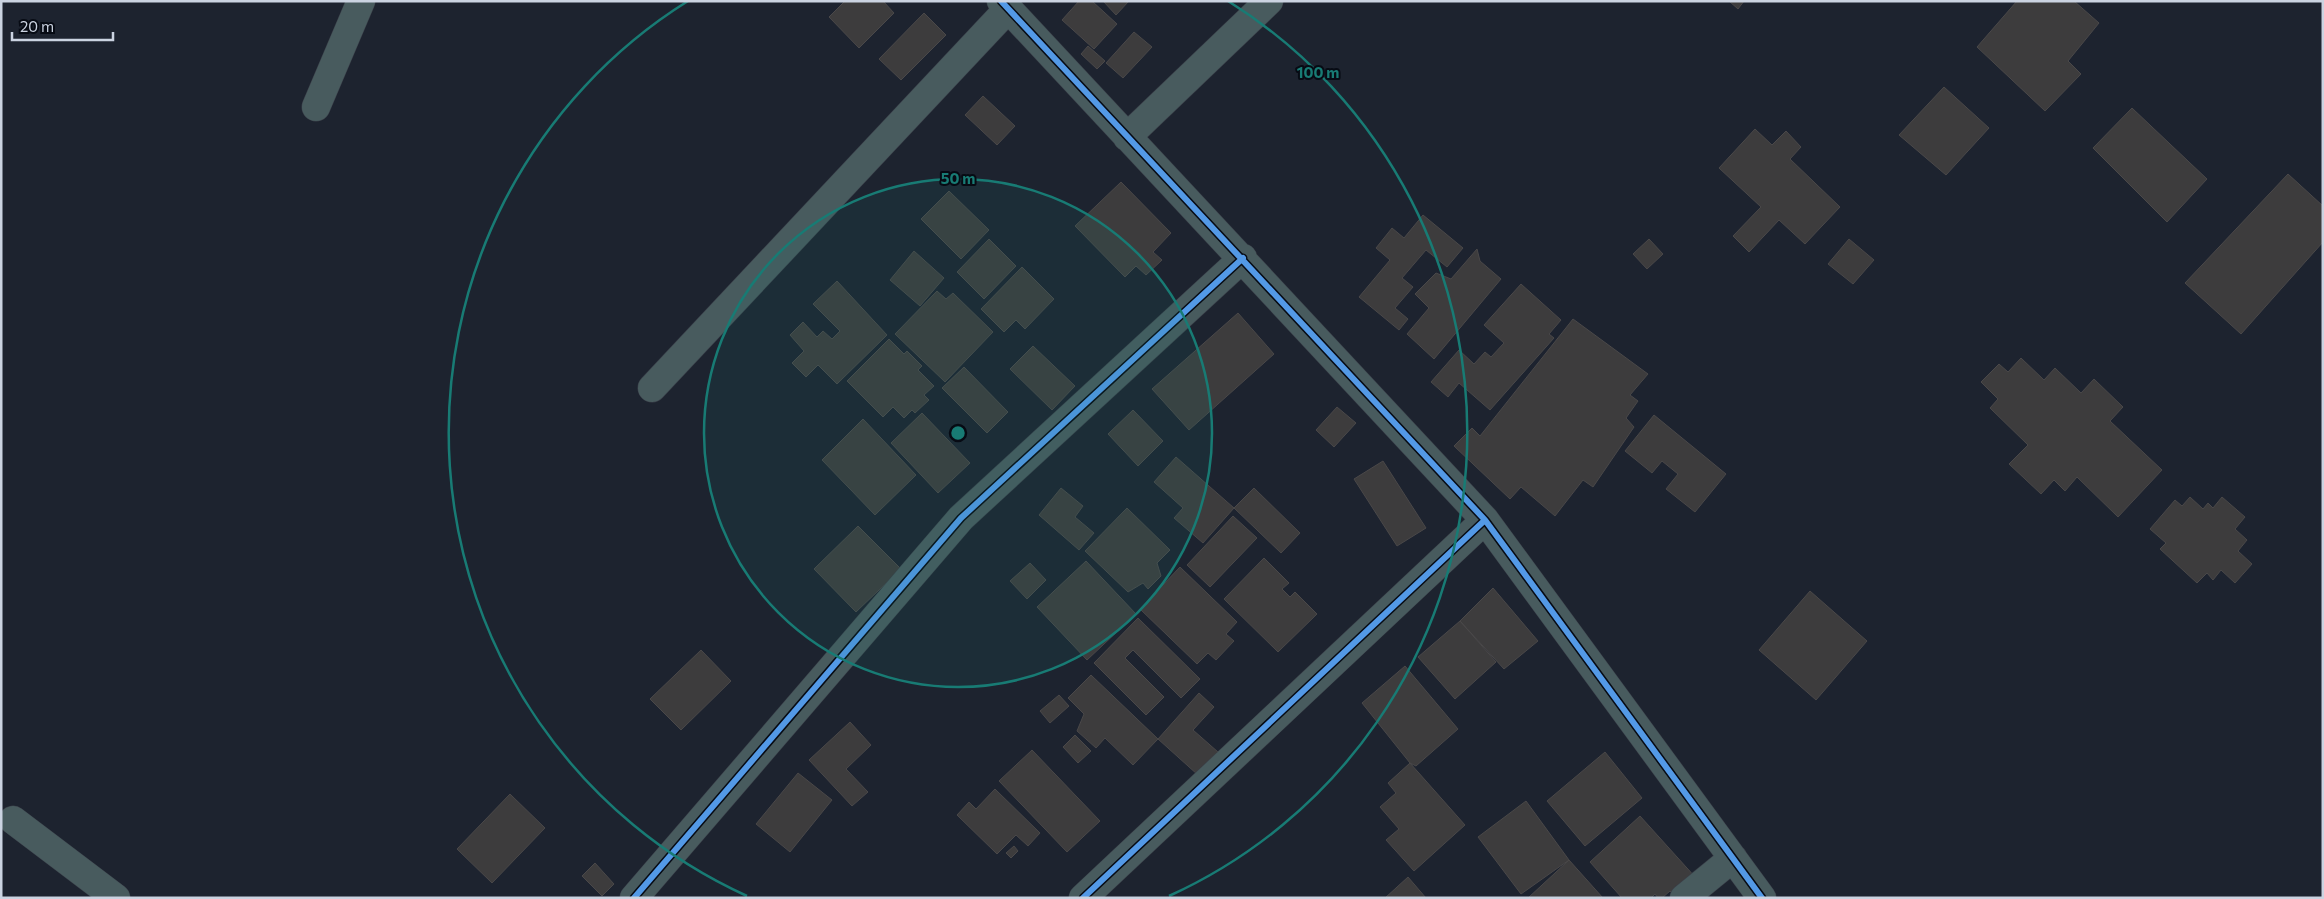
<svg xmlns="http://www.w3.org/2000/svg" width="2324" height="899" font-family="Commissioner,sans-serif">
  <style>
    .building { fill: #3d3c3d; stroke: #4a4849 }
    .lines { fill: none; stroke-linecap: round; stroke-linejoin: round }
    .minor-casing { stroke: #3b404a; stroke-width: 29 }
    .minor { stroke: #485b5e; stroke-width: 28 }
    .cycleway-casing { stroke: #070b14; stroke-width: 9 }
    .cycleway { stroke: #5399e6; stroke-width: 6 }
    .ring { fill: none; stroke: #187b74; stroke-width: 2.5 }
    .centre { fill: #187b74; stroke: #070b14; stroke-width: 2.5 }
    .ring-label { font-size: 15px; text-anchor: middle; font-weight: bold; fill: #187b74; stroke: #070b14; stroke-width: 4; stroke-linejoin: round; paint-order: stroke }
  </style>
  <rect width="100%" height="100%" fill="#1d232f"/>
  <path class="building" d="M845,1H883L894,13L859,48L829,17Z
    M1079,1H1092L1117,24L1094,49L1062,20Z
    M1103,1H1129L1116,15Z
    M1729,1H1744L1738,9Z
    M2017,1H2074L2099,23L2068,61L2081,74L2045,111L1977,47Z
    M924,13L946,35L901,80L879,59Z
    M1134,32L1152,47L1123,78L1106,63Z
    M1088,46L1105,61L1097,69L1081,54Z
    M1944,87L1989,128L1946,175L1899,135Z
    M983,96L1015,126L997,145L965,115Z
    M2132,108L2207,179L2167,222L2093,148Z
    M1755,129L1772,145L1786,131L1801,147L1790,159L1840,207L1805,244L1779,220L1749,252L1733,236L1761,207L1719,168Z
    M2288,174L2323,206V242L2241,334L2185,283Z
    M1121,182L1171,233L1153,252L1162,260L1146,275L1136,266L1125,277L1075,226Z
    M949,191L989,230L961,259L921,219Z
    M1423,215L1463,248L1447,267L1426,250L1402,278L1413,287L1395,308L1408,319L1399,330L1359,297L1390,260L1376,248L1392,228L1404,238Z
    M989,239L1016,266L984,299L957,272Z
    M1649,239L1663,254L1647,269L1633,254Z
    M1849,239L1874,260L1853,284L1828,264Z
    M1477,249L1480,261L1501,279L1434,359L1407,334L1429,308L1415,294L1436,273L1451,279Z
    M914,251L944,278L920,306L890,280Z
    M1022,267L1054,299L1025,329L1016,320L1004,332L981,309Z
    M837,281L887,335L837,384L818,365L806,377L792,363L804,351L790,335L803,322L817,337L823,331L832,339L840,331L813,304Z
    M1521,284L1561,320L1549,334L1554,338L1490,410L1459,383L1448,397L1431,382L1459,350L1474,364L1485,352L1491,357L1504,343L1484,325Z
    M937,291L946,299L953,293L993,332L945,382L895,334Z
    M1238,313L1274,354L1189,430L1152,389Z
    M1573,319L1648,374L1630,395L1638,401L1626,418L1634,427L1593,487L1583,480L1555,516L1521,487L1510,499L1454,446L1472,428L1480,436Z
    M889,339L904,354L907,351L922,366L918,370L934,386L924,395L929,400L915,413L912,410L904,418L893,407L883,417L847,381Z
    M1033,346L1075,386L1052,410L1010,369Z
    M2021,358L2044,380L2055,368L2081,393L2094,379L2123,407L2110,421L2162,470L2118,517L2077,477L2065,491L2054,480L2041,494L2009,464L2028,445L1990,408L1998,399L1981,382L1999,364L2008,372Z
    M964,367L1008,412L987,433L942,388Z
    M1337,407L1356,423L1334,447L1316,430Z
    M1133,410L1163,441L1138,466L1108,434Z
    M922,413L970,463L938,493L891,443Z
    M1654,415L1726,474L1695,512L1666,489L1678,474L1662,461L1652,473L1625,451Z
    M863,419L916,475L875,515L822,460Z
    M1176,457L1234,508L1203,543L1174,518L1183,508L1154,482Z
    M1383,461L1426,528L1397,546L1354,479Z
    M1061,488L1083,506L1075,517L1094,533L1079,550L1039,515Z
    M1254,488L1300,533L1281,553L1234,508Z
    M2190,497L2203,509L2208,503L2213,508L2222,497L2245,517L2235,529L2247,540L2238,551L2252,564L2235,583L2221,570L2213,580L2207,573L2197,583L2160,549L2166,543L2150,529L2175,500L2182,506Z
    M1127,508L1170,550L1157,563L1161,576L1148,589L1143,583L1128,592L1085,551Z
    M1233,516L1257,538L1210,587L1187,565Z
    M858,526L901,569L856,612L814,569Z
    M1264,558L1289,583L1282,589L1290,597L1295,592L1317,614L1278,652L1224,599Z
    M1086,561L1136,614L1087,660L1037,607Z
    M1030,563L1046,580L1027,599L1010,581Z
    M1180,567L1237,622L1226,634L1234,641L1216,660L1208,653L1197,664L1140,609Z
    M1493,588L1538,641L1504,669L1460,621Z
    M1810,591L1867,641L1816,700L1759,650Z
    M1138,618L1200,679L1181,698L1133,650L1125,658L1164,697L1146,715L1094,663Z
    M1460,621L1496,662L1455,699L1418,657Z
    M701,650L731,681L681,730L650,699Z
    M1405,666L1458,729L1416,766L1410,763L1362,703Z
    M1091,675L1158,739L1133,765L1105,738L1096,748L1077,731L1084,714L1068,698Z
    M1199,693L1214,707L1193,730L1218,752L1198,775L1158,739Z
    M1059,695L1069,706L1050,723L1040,711Z
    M850,722L871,745L846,769L868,792L852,806L809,760Z
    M1075,735L1091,751L1078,763L1063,747Z
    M1032,750L1100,821L1067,852L999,781Z
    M1605,752L1642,798L1585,846L1547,801Z
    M1410,763L1465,825L1414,871L1386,840L1399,829L1380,807L1396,793L1388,783Z
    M798,773L832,800L790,852L756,824Z
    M995,789L1040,833L1028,846L1016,835L997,854L957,815L969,802L976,809Z
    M510,794L545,828L492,883L457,849Z
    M1526,801L1569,860L1521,894L1478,837Z
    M1640,816L1696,878L1676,897L1670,891L1662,898H1658L1655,894L1651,898H1622L1590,862Z
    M1014,846L1018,851L1011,858L1006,853Z
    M1569,860L1603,898H1528Z
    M595,863L614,884L602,896L582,876Z
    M1408,877L1426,898H1385Z"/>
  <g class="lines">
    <defs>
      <path id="minor" d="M1001,1L1485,520L1762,898
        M316,107L361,1
        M1127,137L1269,1
        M652,388L1008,9
        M13,820L116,898
        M634,898L961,518L1243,258
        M1083,898L1485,520
        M1684,898L1733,858"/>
    </defs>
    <use href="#minor" class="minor-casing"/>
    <use href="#minor" class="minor"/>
    <defs>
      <path id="cycleway" d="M1001,1L1485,520L1762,898
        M634,898L961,518L1243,258
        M1083,898L1485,520"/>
    </defs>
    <use href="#cycleway" class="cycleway-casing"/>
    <use href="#cycleway" class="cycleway"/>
  </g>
  <circle cx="958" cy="433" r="254" fill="#187b74" fill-opacity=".12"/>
  <g class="ring">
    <circle cx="958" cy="433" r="254"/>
    <path d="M747 896A509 509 0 0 1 688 1M1228 1A509 509 0 0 1 1169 896"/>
  </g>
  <circle cx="958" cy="433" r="8" class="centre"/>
  <g class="ring-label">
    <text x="1318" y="78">100 m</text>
    <text x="958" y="184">50 m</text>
  </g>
  <rect width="2324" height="899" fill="none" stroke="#cbd3e1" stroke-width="5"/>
  <path d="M12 32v8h101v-8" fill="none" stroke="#cbd3e1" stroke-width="2.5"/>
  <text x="20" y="32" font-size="15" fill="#cbd3e1" stroke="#070b14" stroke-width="4" paint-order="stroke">20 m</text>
</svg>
